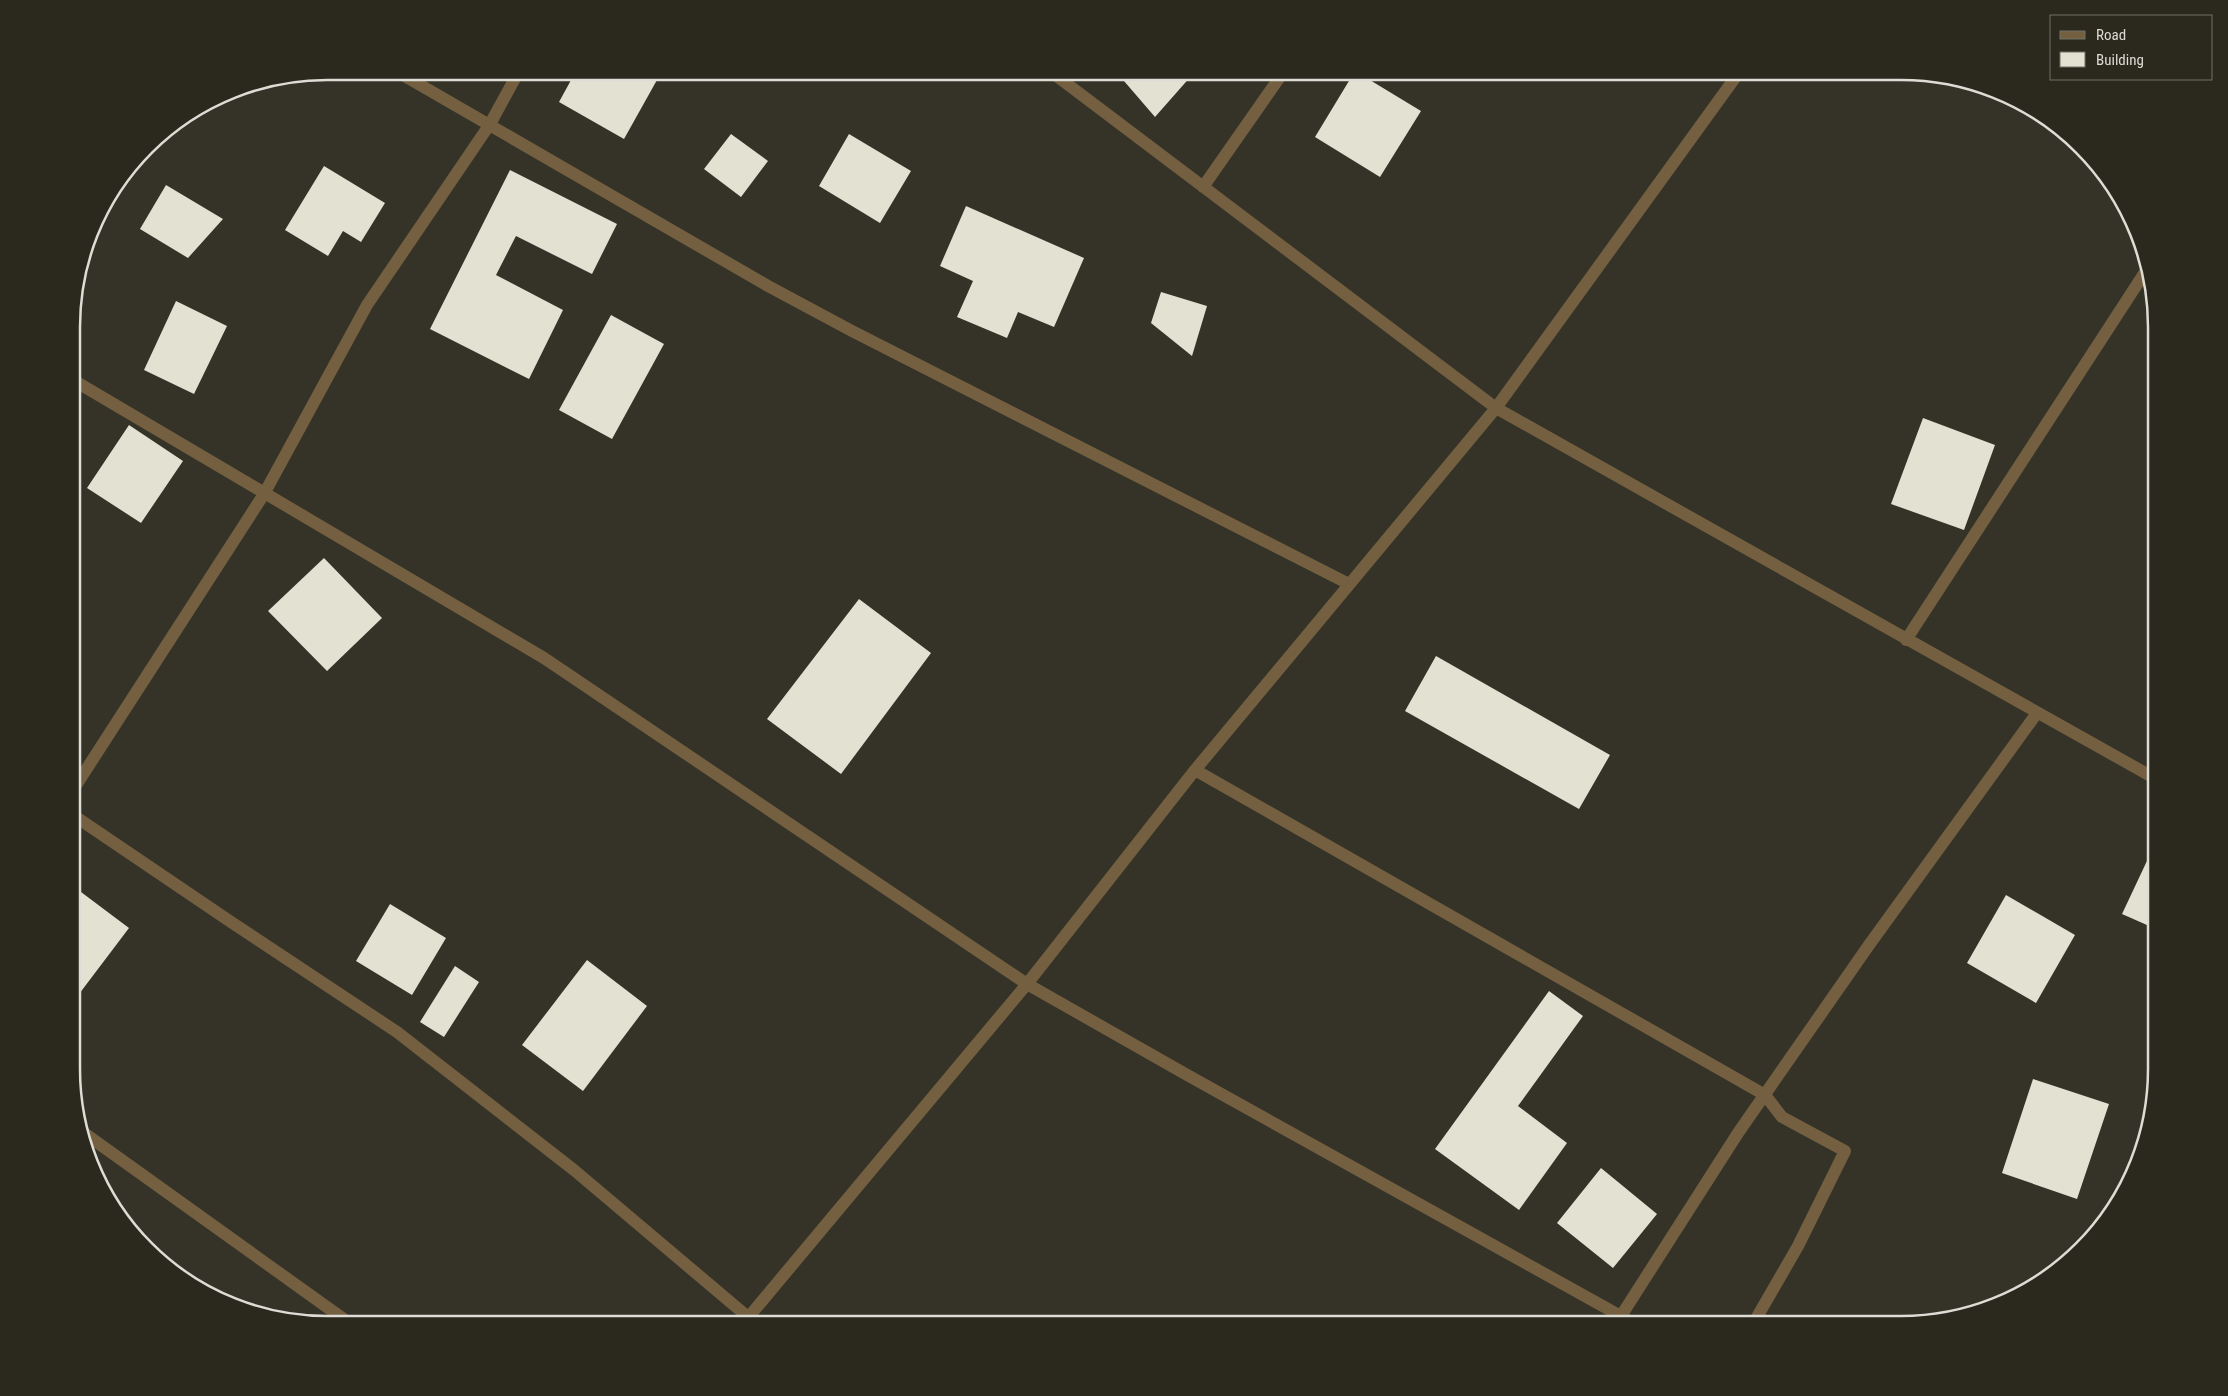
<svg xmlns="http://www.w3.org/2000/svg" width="2228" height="1396" font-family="'Roboto Condensed',sans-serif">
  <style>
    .building { fill: #e3e1d2 }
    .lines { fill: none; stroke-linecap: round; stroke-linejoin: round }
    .minor { stroke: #746041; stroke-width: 12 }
    .rim { fill: none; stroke: #dddcd5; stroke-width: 2.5 }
  </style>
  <rect width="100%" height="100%" fill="#353328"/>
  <path class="building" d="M576,71H662L624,139L559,102Z
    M1133,71H1187L1192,75L1155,117L1124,81Z
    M1355,71L1421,111L1380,177L1315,137Z
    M731,134L768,161L741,197L704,169Z
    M849,134L911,171L880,223L819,186Z
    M324,166L385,203L361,242L343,231L328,256L285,230Z
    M510,170L617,224L592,274L516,236L496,275L563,310L529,379L430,329Z
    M166,185L223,219L188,258L140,229Z
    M966,206L1084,258L1054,327L1018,312L1007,338L957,317L973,281L940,266Z
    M1161,292L1207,306L1192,356L1151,323Z
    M176,301L227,326L194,394L144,370Z
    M611,315L664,344L612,439L559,410Z
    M1923,418L1995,445L1964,530L1891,504Z
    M129,425L183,461L141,523L87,488Z
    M324,558L382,618L327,671L268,611Z
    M859,599L931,653L841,774L767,719Z
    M1436,656L1610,755L1579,809L1405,711Z
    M2154,846L2156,847V929L2122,914Z
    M73,886L129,928L73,1002Z
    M2006,895L2075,935L2036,1003L1967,963Z
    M390,904L446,938L412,995L356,961Z
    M587,960L647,1006L583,1091L522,1045Z
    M455,966L479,982L444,1037L420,1022Z
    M1549,991L1583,1016L1518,1106L1567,1143L1519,1210L1435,1149Z
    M2033,1079L2109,1104L2077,1199L2002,1173Z
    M1601,1168L1657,1214L1613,1268L1557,1223Z"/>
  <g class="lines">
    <path class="minor" d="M396,71L768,286L852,331L1349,584
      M1050,71L1496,408L2156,779
      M1203,187L1284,71
      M73,380L544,658L1027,984L1189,1076L1635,1324
      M1906,640L2149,266
      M1195,770L1765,1095L1782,1117L1845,1151L1798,1246L1753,1324
      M73,790L264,494L367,305L490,124L519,71
      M73,815L231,922L397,1032L574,1170L748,1317
      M84,1133L352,1325
      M1621,1316L1738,1133L1869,945L2037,713
      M742,1325L1027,984L1195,770L1496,408L1740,71"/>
  </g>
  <path d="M0 0H2228V1396H0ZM327 80H1901A247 247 0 0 1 2148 327V1069A247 247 0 0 1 1901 1316H327A247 247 0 0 1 80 1069V327A247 247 0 0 1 327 80Z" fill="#2b291e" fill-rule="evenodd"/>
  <path class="rim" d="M327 80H1901A247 247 0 0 1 2148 327V1069A247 247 0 0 1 1901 1316H327A247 247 0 0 1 80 1069V327A247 247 0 0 1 327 80Z"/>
  <rect x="2050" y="15" width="162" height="65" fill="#2b291e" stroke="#727167"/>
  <rect x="2060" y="31" width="25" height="8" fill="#746041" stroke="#727167"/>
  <text x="2096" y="40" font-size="15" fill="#dddcd5">Road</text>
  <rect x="2060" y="52" width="25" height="15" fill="#e3e1d2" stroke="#727167"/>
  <text x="2096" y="65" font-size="15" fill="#dddcd5">Building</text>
</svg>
